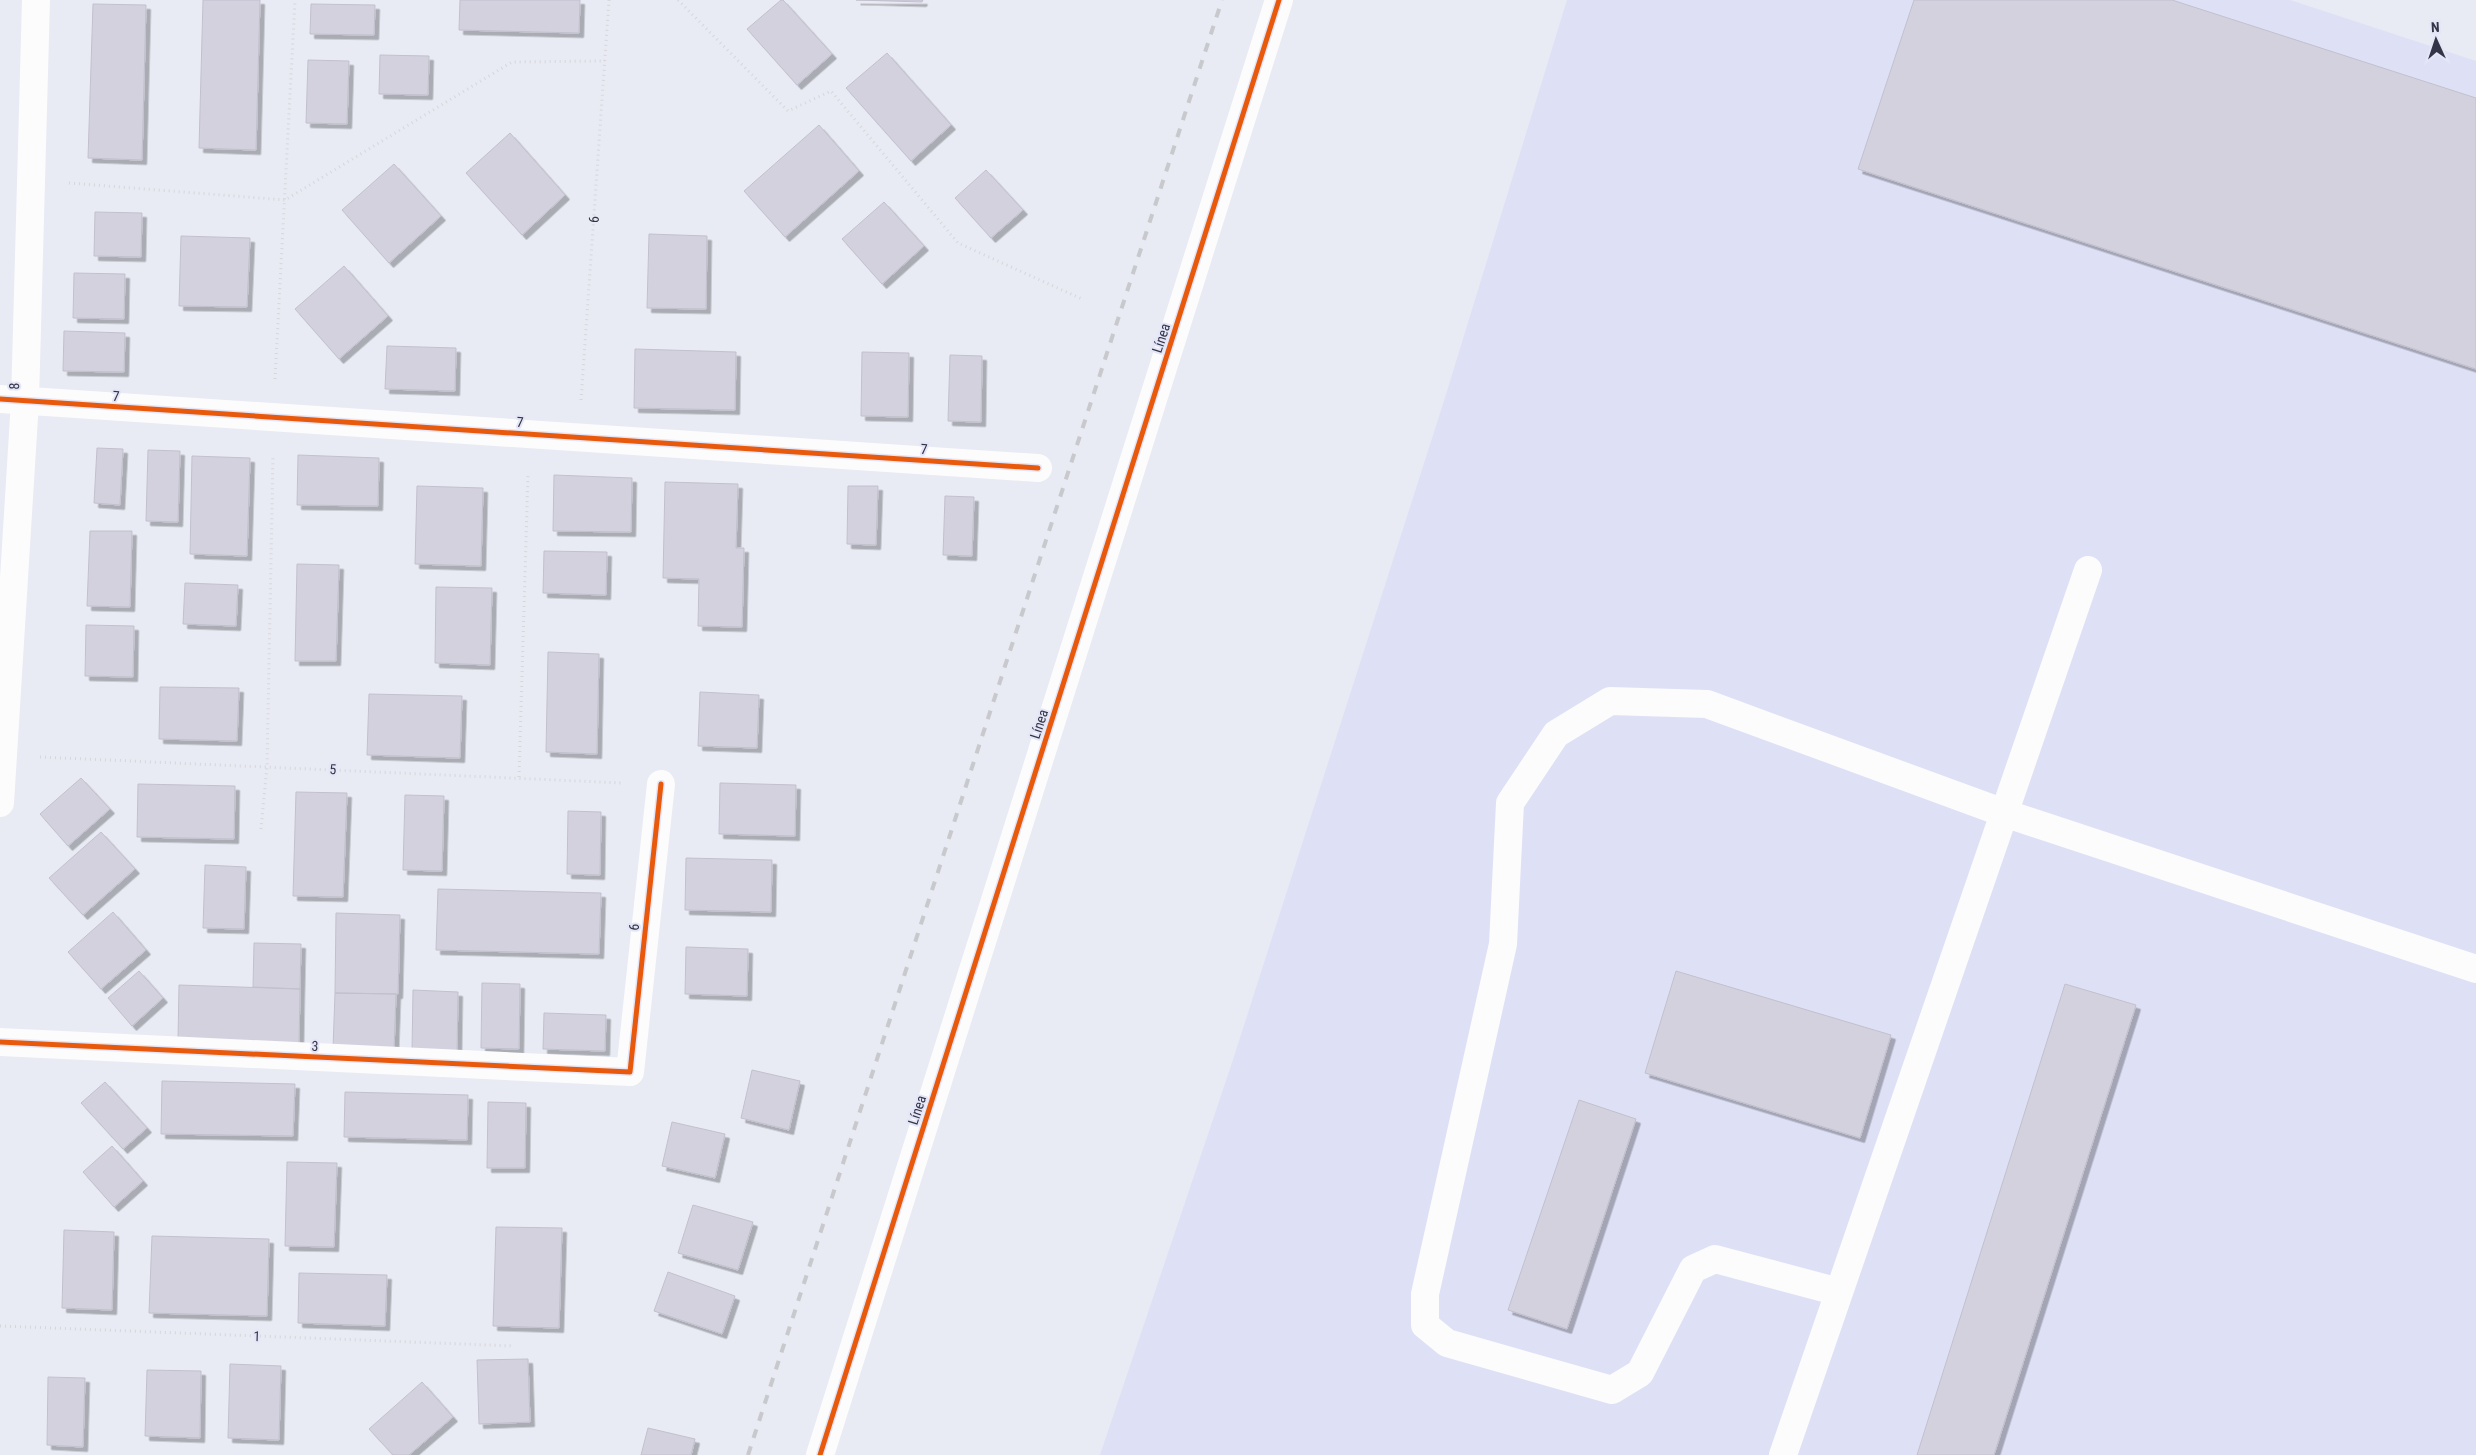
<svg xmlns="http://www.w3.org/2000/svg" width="2476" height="1455" font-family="'Roboto Condensed',sans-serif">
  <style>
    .built { fill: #dee0f6 }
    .building { fill: #d3d1de; stroke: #c2c0cd; filter: url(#shadow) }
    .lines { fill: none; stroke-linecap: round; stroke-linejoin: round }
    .path { stroke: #d7d7da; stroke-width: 3; stroke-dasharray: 1 4; stroke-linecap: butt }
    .minor { stroke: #fcfcfd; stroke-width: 28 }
    .rail { stroke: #c8c9cc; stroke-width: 4; stroke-dasharray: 9 9; stroke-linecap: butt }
    .cycleway-casing { stroke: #e4e6f8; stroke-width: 8 }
    .cycleway { stroke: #e8590c; stroke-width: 5 }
    .labels { text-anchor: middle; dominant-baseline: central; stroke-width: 4; stroke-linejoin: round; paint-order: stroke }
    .street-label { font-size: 14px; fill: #333546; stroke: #e4e6f8 }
  </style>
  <defs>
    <filter id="shadow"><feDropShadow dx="4.5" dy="4.5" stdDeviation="0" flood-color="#0004"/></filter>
  </defs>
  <rect width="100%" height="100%" fill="#e8eaf4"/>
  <path class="built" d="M1567,0H2290L2476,61V1455H1100L1231,1066L1444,401Z"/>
  <path class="building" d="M203,0H260L256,150L199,148Z
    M460,0H580L579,33L459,30Z
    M781,0H783L832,54L797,85L747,29Z
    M856,0H923L922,2Z
    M1914,0H2172L2476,98V369L1858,169Z
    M93,4L146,5L142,160L88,158Z
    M311,4L375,5L374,35L310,34Z
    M887,53L951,125L911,161L846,88Z
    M380,55L429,56L428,95L379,94Z
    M308,60L349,61L347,124L306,123Z
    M819,125L859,171L785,237L744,191Z
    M510,133L565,195L522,235L466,173Z
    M394,164L441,216L389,263L342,210Z
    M986,170L1023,210L991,238L955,198Z
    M884,202L924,246L882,284L842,239Z
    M95,212L142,213L141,257L94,256Z
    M649,234L707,236L706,309L647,308Z
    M181,236L250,238L247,307L179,306Z
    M344,266L388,316L339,359L295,309Z
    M74,273L125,274L124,319L73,318Z
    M64,331L125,333L124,372L63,371Z
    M387,346L456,348L455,391L385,389Z
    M635,349L736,352L735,410L634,408Z
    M862,352L909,353L908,417L861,416Z
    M950,355L982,356L981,422L948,421Z
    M97,448L123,449L120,505L94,503Z
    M148,450L180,451L178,522L146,521Z
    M298,455L379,458L378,506L297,505Z
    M192,456L250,458L247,556L190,554Z
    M554,475L632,478L631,532L553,531Z
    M665,482L738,484L736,548H744L742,627L698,626L699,579L663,578Z
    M417,486L483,488L481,566L415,564Z
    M848,486H878L876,545L847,544Z
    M945,496L974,497L972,556L943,555Z
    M90,531H132L130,607L87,606Z
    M544,551L607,552L606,595L543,593Z
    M297,564L339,565L336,661H295Z
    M185,583L238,585L236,626L183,624Z
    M436,587L492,588L490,665L435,663Z
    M86,625L134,626L133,677L85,676Z
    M548,652L599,654L597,754L546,752Z
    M160,687L239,688L237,741L159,739Z
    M700,692L759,695L757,748L698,746Z
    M369,694L462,696L460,758L367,755Z
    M81,778L110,809L68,846L40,814Z
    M720,783L796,785L795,836L719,834Z
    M138,784L235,786L234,839L137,837Z
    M296,792L347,793L343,897L293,896Z
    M405,795L444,796L442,871L403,870Z
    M568,811L601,812L600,875L567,874Z
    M101,832L135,869L83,915L49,878Z
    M686,858L772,860L771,912L685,910Z
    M205,865L246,867L244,929L203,928Z
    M438,889L601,893L599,954L436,950Z
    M113,912L146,950L101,989L68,952Z
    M336,913L400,915L398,994L335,993Z
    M254,943L301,944L300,989L253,987Z
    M686,947L748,949L747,996L685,994Z
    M139,971L163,998L132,1026L108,998Z
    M1676,971L1891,1035L1860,1138L1645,1073Z
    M482,983L520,984L519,1049L481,1048Z
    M2065,984L2136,1005L1994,1455H1917Z
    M179,985L300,989L299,1043L178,1040Z
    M413,990L458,992L457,1053L412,1052Z
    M335,993L396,994L394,1050L333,1049Z
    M544,1013L606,1015L605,1051L543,1049Z
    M752,1070L800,1081L789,1130L741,1118Z
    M162,1081L295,1084L293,1136L161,1134Z
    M105,1082L147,1128L123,1149L81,1103Z
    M345,1092L468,1095L467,1140L344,1137Z
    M1579,1100L1636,1119L1567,1329L1508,1310Z
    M488,1102L526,1103L525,1168H487Z
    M672,1122L725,1134L715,1178L662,1166Z
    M112,1146L143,1181L114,1207L83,1172Z
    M287,1162L337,1163L334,1247L285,1246Z
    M693,1205L753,1222L738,1270L678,1253Z
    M496,1227L562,1228L559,1328L493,1326Z
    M64,1230L114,1232L112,1310L62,1308Z
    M152,1236L269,1239L267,1316L149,1313Z
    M668,1272L735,1296L722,1334L654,1311Z
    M299,1273L387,1275L385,1326L298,1323Z
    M528,1359L530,1422L479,1424L477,1360Z
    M230,1364L281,1366L279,1440L228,1438Z
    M147,1370L201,1371L200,1438L145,1436Z
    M48,1377L85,1378L83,1447L47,1445Z
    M422,1382L453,1417L409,1455H393L369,1429Z
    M648,1428L695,1439L691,1455H641Z"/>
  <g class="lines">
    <g class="path">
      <path d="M678,0L788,111L831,91L958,243L1082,299"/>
      <path d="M69,183L285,200L512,62L605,61"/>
      <path d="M275,379L295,0"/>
      <path id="s1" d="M581,400L609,0"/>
      <path d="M40,757L623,783"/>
      <path d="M519,777L528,473"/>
      <path d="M261,829L267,766L273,455"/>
      <path d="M0,1326L514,1346"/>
    </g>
    <path class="minor" d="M0,399L1038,468
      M0,803L25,401L36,0
      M0,1042L630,1072L661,784
      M1839,1292L1715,1259L1693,1269L1640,1373L1612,1390L1447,1343L1425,1325V1294L1503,944L1510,803L1556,734L1610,701L1707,704L2004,813L2476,969
      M820,1455L1279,0
      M1783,1455L2088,570"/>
    <path class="rail" d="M748,1455L1222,0"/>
    <defs>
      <path id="cycleway" d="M0,399L1038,468
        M0,1042L630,1072L661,784
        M820,1455L1279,0"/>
    </defs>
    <use href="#cycleway" class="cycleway-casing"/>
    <use href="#cycleway" class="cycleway"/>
  </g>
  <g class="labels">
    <g class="street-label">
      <text stroke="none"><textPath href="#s1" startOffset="181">6</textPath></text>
      <text transform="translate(1161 338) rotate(-72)">Línea</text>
      <text transform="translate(14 386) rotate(-88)">8</text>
      <text transform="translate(116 396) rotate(4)">7</text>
      <text transform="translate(520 422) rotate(4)">7</text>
      <text transform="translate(924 449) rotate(4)">7</text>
      <text transform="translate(1039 724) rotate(-72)">Línea</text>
      <text transform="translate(333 769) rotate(2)">5</text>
      <text transform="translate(634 927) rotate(-84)">6</text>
      <text transform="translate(315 1046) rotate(3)">3</text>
      <text transform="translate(917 1110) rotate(-72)">Línea</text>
      <text transform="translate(257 1336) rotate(2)">1</text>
    </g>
  </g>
  <g transform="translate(2436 40) rotate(357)" stroke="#e4e6f8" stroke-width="4" paint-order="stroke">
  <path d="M0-4L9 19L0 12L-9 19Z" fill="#333546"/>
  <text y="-8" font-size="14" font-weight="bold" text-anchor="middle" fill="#333546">N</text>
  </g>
</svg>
